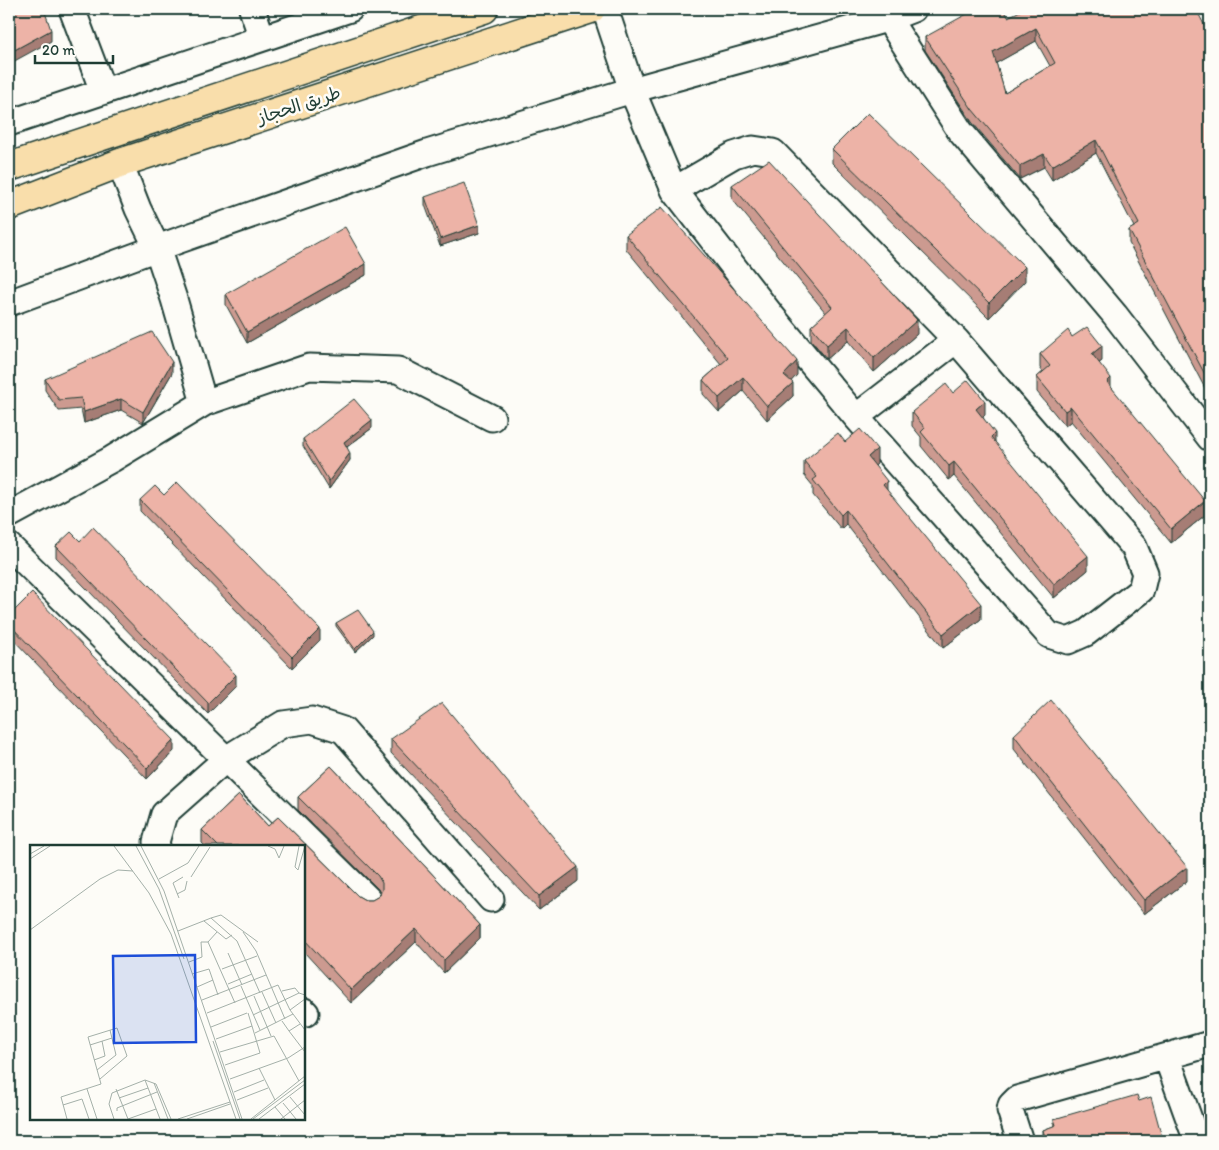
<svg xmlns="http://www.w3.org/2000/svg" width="1219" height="1150" font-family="Itim,'Playpen Sans Arabic',sans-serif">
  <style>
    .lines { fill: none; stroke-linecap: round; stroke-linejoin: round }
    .minor-casing { stroke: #1f3d34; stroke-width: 29 }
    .major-casing { stroke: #1f3d34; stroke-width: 31 }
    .minor { stroke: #fdfcf7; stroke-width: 25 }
    .major { stroke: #f9deab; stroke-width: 28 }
    .wall { fill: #cc9a90; stroke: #1f3d34; fill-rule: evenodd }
    .shaded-wall { fill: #a67d75; stroke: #1f3d34 }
    .building { fill: #edb3a7; stroke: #1f3d34; fill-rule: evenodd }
    .labels { text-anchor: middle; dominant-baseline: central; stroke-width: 5; stroke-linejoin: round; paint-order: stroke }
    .street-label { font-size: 18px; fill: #1f3d34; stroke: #fdfcf7 }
    .inset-road { fill: none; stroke: #a4b0a9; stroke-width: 1 }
    .view { fill: #1d4ed8; fill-opacity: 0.15; stroke: #1d4ed8; stroke-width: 2.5 }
    .inset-edge { fill: none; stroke: #1f3d34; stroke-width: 2.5 }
  </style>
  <rect width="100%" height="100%" fill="#fdfcf7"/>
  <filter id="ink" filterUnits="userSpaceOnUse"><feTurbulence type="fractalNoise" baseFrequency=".02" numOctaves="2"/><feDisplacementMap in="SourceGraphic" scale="10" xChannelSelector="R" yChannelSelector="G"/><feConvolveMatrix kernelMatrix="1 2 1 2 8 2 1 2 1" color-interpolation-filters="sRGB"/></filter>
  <g filter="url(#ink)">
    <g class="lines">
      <defs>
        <path id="minor" d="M72,9L103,91
          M252,9L262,38
          M605,9L632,90L674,190L771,315L856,417L1049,635L1068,641L1086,633L1141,590L1145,573L1134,547L956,340L773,152L753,149L734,155L674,190
          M882,9L960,131L1115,315L1210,438
          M9,123L350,9
          M9,303L157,248L427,153L632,90L887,19L913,9
          M204,403L309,367L398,370L492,418
          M856,417L956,340
          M9,515L112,459L204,403L174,299L157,248L138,209L120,163
          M9,546L368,899
          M157,846L156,842L164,814L226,759L283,724L312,720L343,730L491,899
          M304,1011L306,1013
          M1167,1058L1197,1141
          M1020,1141L1010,1110L1011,1105L1017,1099L1210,1044"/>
        <path id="major" d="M9,167L484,9
          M9,206L120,163L591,9"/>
      </defs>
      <use href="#minor" class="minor-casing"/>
      <use href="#major" class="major-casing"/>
      <use href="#minor" class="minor"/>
      <use href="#major" class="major"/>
    </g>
    <path class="wall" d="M1008,17L1210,36V398L1129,243V230L1134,227L1096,153L1052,180L1044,167L1020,179L972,122L925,50V37ZM1036,41L1050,66L1005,93L996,63Z
      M832,149L1025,281L989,318L832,163Z
      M732,185L917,334L874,372L848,341L827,359L811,340V326L826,313L732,199Z
      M425,197L479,233L440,246L425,205Z
      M626,235L797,375L791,381L793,396L767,420L743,391L719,412L703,394V380L721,364L626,249Z
      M366,275L247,343L226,305V294Z
      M1072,337L1102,361L1099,363L1111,387L1205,515L1171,543L1071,421L1065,426L1037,392V377L1043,372L1040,368V354Z
      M172,373L143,423L121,410L84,423L81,409L59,411L45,390V379Z
      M953,393L985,415L983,417L995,442L1088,570L1054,598L954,476L949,480L921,446V437L912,426V412Z
      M372,428L347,447L350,460L329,489L303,446V439Z
      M804,461L877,464L875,466L887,491L981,619L943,648L846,524L841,529L813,495V486L804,475Z
      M164,495L320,640L292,668L140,511V500Z
      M56,546L236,686L208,714L56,557Z
      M9,616L174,751L147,779L9,635Z
      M336,623L373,635L355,652L336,626Z
      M1014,735L1187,881L1144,914L1014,749Z
      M391,739L578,881L539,910L391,753Z
      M331,766L480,925V938L444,973L416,942L351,1003L304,952V846H205L202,843V830L239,795L268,826L278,817L358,896L365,900H372L379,896L380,893L378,889L298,810V797Z
      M1139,1101L1163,1141H1043V1130L1054,1126V1119Z"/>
    <path class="shaded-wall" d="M1036,28V41L993,65V52Z
      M51,30V41L9,64V53Z
      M1096,140V153L1052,180V166Z
      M1044,154V167L1020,179V166Z
      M479,225V233L440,246V239Z
      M366,264V275L247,343V332Z
      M1025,267V281L989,318V303Z
      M917,320V334L874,372V358Z
      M848,327V341L827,359V345Z
      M1102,346V361L1092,368V354Z
      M797,361V375L784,389V375Z
      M172,362V373L143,423V412Z
      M743,377V391L719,412V398Z
      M1111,378V392L1107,382Z
      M793,383V396L767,420V406Z
      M121,399V410L84,423V412Z
      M985,401V415L976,423V409Z
      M1071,407V421L1065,426V411Z
      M372,420V428L344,449V442Z
      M995,433V447L991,437Z
      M877,449V464L868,472V457Z
      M350,453V460L329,489V481Z
      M954,462V476L949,480V466Z
      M887,481V496L883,485Z
      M1205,501V515L1171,543V529Z
      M846,510V524L841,529V515Z
      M1088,556V570L1054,598V584Z
      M981,604V619L943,648V634Z
      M320,629V640L292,668V657Z
      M373,631V635L355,652V649Z
      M236,675V686L208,714V703Z
      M174,740V751L147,779V768Z
      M578,867V881L539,910V896Z
      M1187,867V881L1144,914V900Z
      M480,925V938L444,973V960Z
      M416,929V942L351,1003V990Z"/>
    <path class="building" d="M9,9H44L51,30L9,53Z
      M976,9H1004L1008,17L1024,9H1196L1210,36V384L1129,230L1139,224L1096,140L1052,166L1044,154L1020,166L972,109L925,37ZM1036,28L1055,63L1005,93L993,52Z
      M868,113L1025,267L989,303L832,149Z
      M769,160L917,320L874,358L848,327L827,345L811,326L832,307L732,185Z
      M464,183L479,225L440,239L425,197Z
      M662,207L797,361L784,375L793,383L767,406L743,377L719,398L703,380L728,358L626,235Z
      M345,227L366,264L247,332L226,294Z
      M1087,327L1102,346L1092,354L1111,378L1107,382L1205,501L1171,529L1071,407L1065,411L1037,377L1050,366L1040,354L1068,330L1072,337Z
      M152,332L172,362L143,412L121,399L84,412L81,398L59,400L45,379Z
      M968,380L985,401L976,409L995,433L991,437L1088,556L1054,584L954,462L949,466L921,432L925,428L912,412L946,384L953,393Z
      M354,399L372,420L344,442L350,453L329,481L303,439Z
      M860,429L877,449L868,457L887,481L883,485L981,604L943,634L846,510L841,515L813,480L817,477L804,461L838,433L845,442Z
      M177,482L320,629L292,657L140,500L155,486L164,495Z
      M93,527L236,675L208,703L56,546L71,532L80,541Z
      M32,593L174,740L147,768L9,624V616Z
      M358,610L373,631L355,649L336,623Z
      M1051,700L1187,867L1144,900L1014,735Z
      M442,703L578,867L539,896L391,739Z
      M331,766L480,925L444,960L416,929L351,990L304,939V846H218L202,830L239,795L268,826L278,817L358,896L365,900H372L379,896L382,890V883L378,876L298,797Z
      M1137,1095L1139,1101L1151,1097L1163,1141H1046L1043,1130L1056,1125L1054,1119Z"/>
  </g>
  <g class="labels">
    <g class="street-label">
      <text transform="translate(299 105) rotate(-18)">طريق الحجاز</text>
    </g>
  </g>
  <g transform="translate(30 845)">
    <rect width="275" height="275" fill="#fdfcf7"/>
    <path class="inset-road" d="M84,1L119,48L141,89L206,274M106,1L129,44L154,114M111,1L134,46L212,274M238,1L245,4L249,13L254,1M269,1L265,22L268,25L275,1M0,9L14,1M0,14L20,1M161,32L180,2M129,34L158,18L169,1M147,49L155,45L157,36M149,53L143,38L153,32M181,73L191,70L228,97M174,76L196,94L202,90M0,85L70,34L88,25L103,26M148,86L181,73L207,96L230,148M213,87L226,106L255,174M178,97L205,158M198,108L212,140M159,117L172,112L171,97H178L187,87M192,124L227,111M162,129L179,124L188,150M198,139L222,129M211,141L230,185M167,142L183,135M252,146L265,143L269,148M232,147L246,178M224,151L241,191M172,155L236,130M260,165L275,185M177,168L248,140L260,165L275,154M223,170L269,148L275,150M252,176L259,186L270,179M181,182L217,168M259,186L275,207M225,188L263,169M186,194L222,181L218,168M183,196L210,274M60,200L82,193M190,207L244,191L269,236M64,215L75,211L72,196M195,220L230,208L222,181M229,223L245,255M67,225L86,210L80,185M200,234L258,213L275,202M115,235L130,274M124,238L138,274M57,244L67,274M86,244L98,274M204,247L234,235M260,252L275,270M89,253L118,243M207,255L238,243M253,258L266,274M33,260L52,254L59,274M245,262L255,274M87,266V263L127,247M37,274L31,252L71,239L58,192L87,183L97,211L70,234M84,274L79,259L82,248L115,235L126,239L141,274M98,274L126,264M148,274L200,257M157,274L200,259M221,274L275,231M223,274L275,235M229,274L275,239M251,274L275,255"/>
    <path class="view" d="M165,110L166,197L84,198L83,111Z"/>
    <rect width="275" height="275" class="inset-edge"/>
  </g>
  <rect width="1219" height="1150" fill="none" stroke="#fdfcf7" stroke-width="30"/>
  <rect x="15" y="15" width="1189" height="1120" fill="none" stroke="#1f3d34" stroke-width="2" filter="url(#ink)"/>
  <path d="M35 55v8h78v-8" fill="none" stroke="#1f3d34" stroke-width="2.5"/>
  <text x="42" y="55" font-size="15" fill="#1f3d34" stroke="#fdfcf7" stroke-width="4" paint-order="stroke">20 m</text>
</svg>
